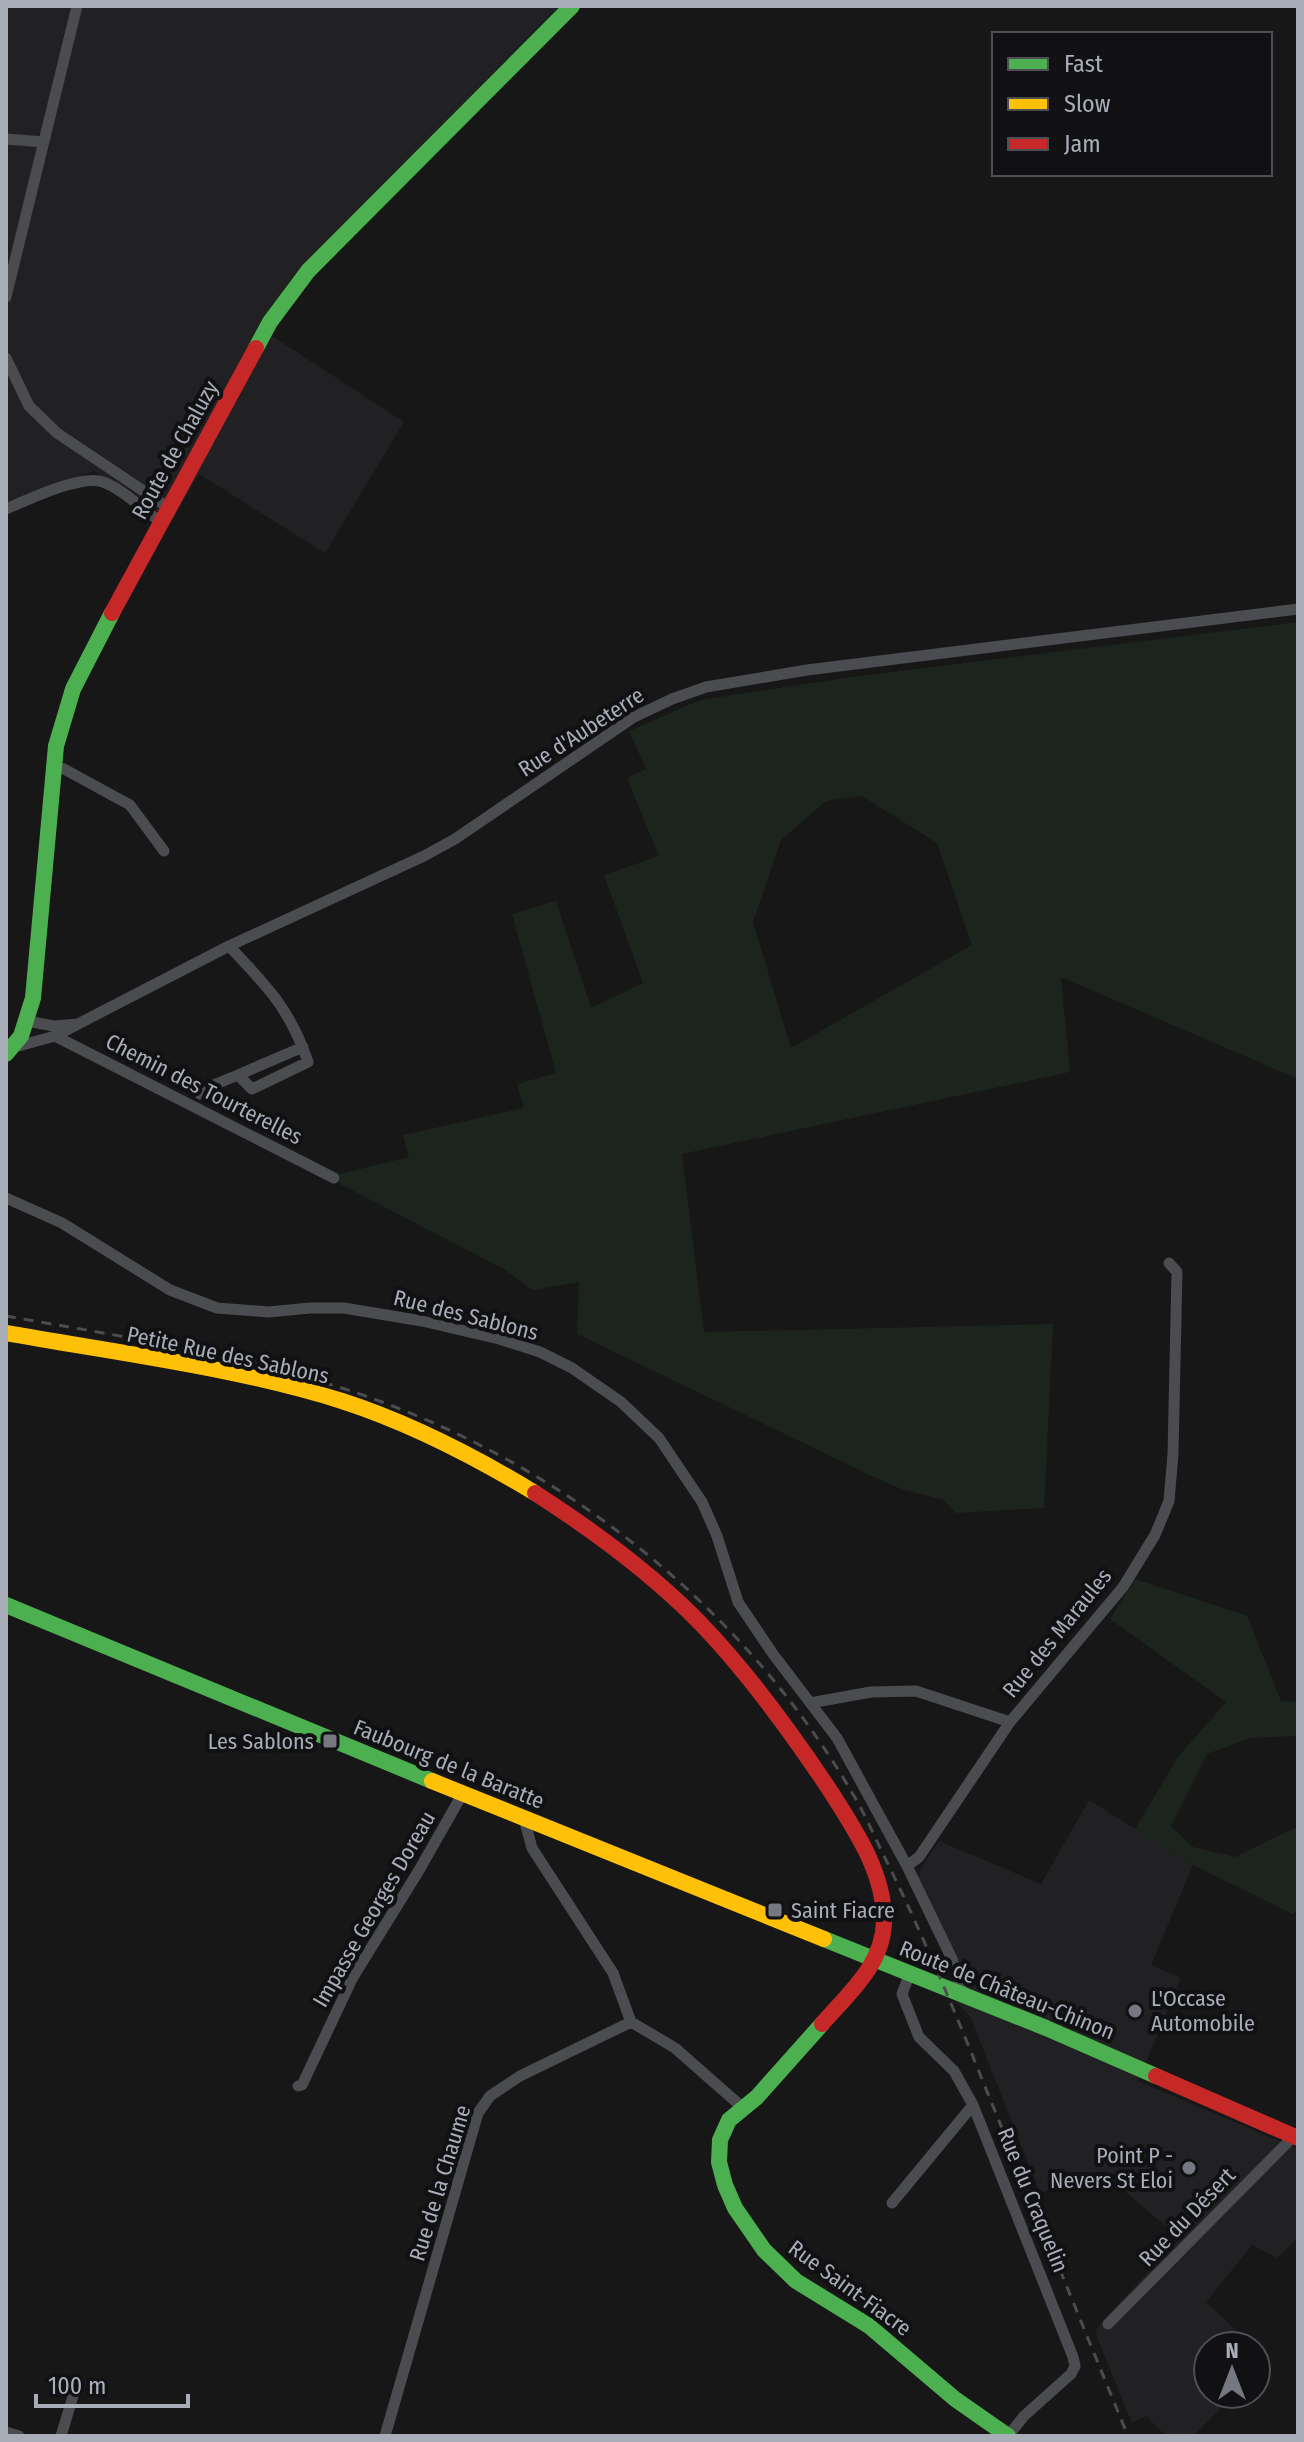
<svg xmlns="http://www.w3.org/2000/svg" width="1304" height="2442" font-family="'Fira Sans Condensed',sans-serif">
  <style>
    .built { fill: #212123 }
    .green { fill: #1d241e; fill-rule: evenodd }
    .lines { fill: none; stroke-linecap: round; stroke-linejoin: round }
    .street { stroke: #4b4c50; stroke-width: 11 }
    .fast { stroke: #4caf50; stroke-width: 16 }
    .slow { stroke: #ffc107; stroke-width: 16 }
    .jam { stroke: #c62828; stroke-width: 16 }
    .rail { stroke: #4b4c4f; stroke-width: 3; stroke-dasharray: 10 8; stroke-linecap: butt }
    .poi-dot { fill: #757880; stroke: #111113; stroke-width: 3 }
    .labels { text-anchor: middle; dominant-baseline: central; stroke-width: 8; stroke-linejoin: round; paint-order: stroke }
    .street-label { font-size: 22px; fill: #a8adb8; stroke: #111113 }
    .poi-label { font-size: 22px; fill: #a8adb8; stroke: #111113; text-anchor: end }
  </style>
  <rect width="100%" height="100%" fill="#171717"/>
  <path class="built" d="M6,6H559L292,277L260,328L404,422L325,553L199,474L172,521L94,471L6,504Z
    M1089,1800L1193,1865L1151,1965L1181,1978L1138,2081L1298,2149V2237L1277,2258L1252,2245L1206,2302L1253,2346H1208V2394H1235L1193,2436H1166L1146,2416L1132,2423L1095,2332L1100,2324L1180,2238L1104,2174L1040,2193L970,2016L956,2002L944,1954L913,1890L922,1867L939,1841L1041,1884Z"/>
  <path class="green" d="M1298,622V1079L1061,977L1070,1072L682,1154L704,1332L1053,1324L1044,1508L956,1513L944,1500L904,1490L876,1478L577,1334L579,1282L533,1290L502,1268L340,1184V1174L409,1157L403,1135L524,1108L517,1084L556,1073L512,914L556,901L591,1008L643,983L604,875L659,856L627,778L646,769L629,731L700,700L851,677ZM862,796L937,843L972,945L791,1048L753,922L781,840L826,801Z
    M1135,1579L1247,1616L1281,1701L1298,1702V1736L1250,1738L1207,1754L1171,1826L1193,1847L1235,1857L1294,1828L1298,1829V1909L1293,1914L1193,1865L1135,1829L1178,1757L1226,1702L1110,1619Z"/>
  <g class="lines">
    <path class="street" d="M6,139L44,142
      M6,297L77,6
      M6,358L29,406L57,433L169,508
      M6,509C28,500 81,474 103,482C124,490 143,510 161,522
      M54,766L64,769L130,805L164,851
      M229,946C267,986 290,1009 308,1062L252,1089L238,1075L303,1047
      M78,1024L229,946L424,856L455,839L634,717L672,699L706,687L807,670L1298,609
      M55,1036L334,1178
      M15,1047L55,1036L78,1024L54,1026L27,1021
      M200,1094L211,1086L238,1075
      M6,1198L62,1223L170,1290L217,1308L269,1312L310,1308H344L422,1321L499,1339L540,1352L572,1368L621,1402L659,1438L702,1502L717,1536L738,1602L773,1654L837,1738L907,1866L952,1959L963,1994
      M810,1703L871,1692L916,1691L1010,1722
      M524,1819L532,1848L613,1973L631,2022L675,2048L742,2107
      M907,1866L919,1857L1010,1722L1123,1587L1155,1535L1169,1501L1173,1454L1177,1272L1169,1263
      M910,1973L902,1994L919,2037L954,2071L973,2105L1073,2357L1075,2366L1071,2374L1024,2416L1008,2436
      M298,2086L302,2085L353,1977L418,1872L463,1793
      M892,2203L973,2105
      M1108,2324L1296,2134
      M6,2432L19,2436
      M61,2436L73,2396
      M385,2436L478,2113L490,2096L520,2076L631,2022"/>
    <path class="fast" d="M256,348L270,322L308,271L572,6
      M6,1054L21,1036L33,998L56,746L73,689L112,613
      M6,1605L432,1781
      M824,1939L1046,2028L1156,2076
      M822,2024L757,2097L729,2120L720,2140L719,2162L725,2185L735,2208L764,2250L796,2281L869,2326L955,2399L1008,2436"/>
    <path class="slow" d="M6,1333C118,1353 233,1367 342,1401C410,1423 474,1456 535,1493
      M432,1781L824,1939"/>
    <path class="jam" d="M112,613L256,348
      M535,1493C594,1531 653,1574 702,1625C750,1675 791,1732 829,1789C854,1828 885,1873 884,1922C883,1965 848,1994 822,2024
      M1156,2076L1298,2138"/>
    <path class="rail" d="M6,1316C130,1338 265,1358 382,1402C578,1475 749,1615 854,1796C866,1816 875,1838 885,1858C923,1935 956,2014 988,2094C1035,2208 1081,2322 1128,2436"/>
  </g>
  <g class="poi-dot">
    <rect x="322" y="1733" width="16" height="16" rx="4"/>
    <rect x="767" y="1902" width="16" height="16" rx="4"/>
    <circle cx="1135" cy="2011" r="8"/>
    <circle cx="1189" cy="2168" r="8"/>
  </g>
  <g class="labels">
    <g class="street-label">
      <text transform="translate(175 450) rotate(-61)">Route de Chaluzy</text>
      <text transform="translate(581 732) rotate(-33)">Rue d'Aubeterre</text>
      <text transform="translate(204 1089) rotate(27)">Chemin des Tourterelles</text>
      <text transform="translate(466 1315) rotate(14)">Rue des Sablons</text>
      <text transform="translate(228 1355) rotate(12)">Petite Rue des Sablons</text>
      <text transform="translate(1057 1633) rotate(-51)">Rue des Maraules</text>
      <text transform="translate(449 1764) rotate(22)">Faubourg de la Baratte</text>
      <text transform="translate(374 1909) rotate(-60)">Impasse Georges Doreau</text>
      <text transform="translate(1007 1990) rotate(22)">Route de Château-Chinon</text>
      <text transform="translate(440 2183) rotate(-73)">Rue de la Chaume</text>
      <text transform="translate(1033 2200) rotate(68)">Rue du Craquelin</text>
      <text transform="translate(1187 2217) rotate(-46)">Rue du Désert</text>
      <text transform="translate(850 2288) rotate(36)">Rue Saint-Fiacre</text>
    </g>
    <g class="poi-label">
      <text x="314" y="1741">Les Sablons</text>
      <text x="791" y="1910" text-anchor="start">Saint Fiacre</text>
      <text x="1151" y="1998" text-anchor="start">L'Occase<tspan x="1151" dy="25">Automobile</tspan></text>
      <text x="1173" y="2155">Point P -<tspan x="1173" dy="25">Nevers St Eloi</tspan></text>
    </g>
  </g>
  <rect width="1304" height="2442" fill="none" stroke="#a8adb8" stroke-width="16"/>
  <rect x="992" y="32" width="280" height="144" fill="#111113" stroke="#4d4f55" stroke-width="2"/>
  <rect x="1008" y="58" width="40" height="12" fill="#4caf50" stroke="#4d4f55" stroke-width="2"/>
  <text x="1064" y="72" font-size="24" fill="#a8adb8">Fast</text>
  <rect x="1008" y="98" width="40" height="12" fill="#ffc107" stroke="#4d4f55" stroke-width="2"/>
  <text x="1064" y="112" font-size="24" fill="#a8adb8">Slow</text>
  <rect x="1008" y="138" width="40" height="12" fill="#c62828" stroke="#4d4f55" stroke-width="2"/>
  <text x="1064" y="152" font-size="24" fill="#a8adb8">Jam</text>
  <g transform="translate(1232 2370)"><circle r="38" fill="#111113" stroke="#4d4f55" stroke-width="2"/>
  <path d="M0-6L14 30L0 20L-14 30Z" fill="#757880"/>
  <text y="-12" font-size="22" font-weight="bold" text-anchor="middle" fill="#a8adb8">N</text>
  </g>
  <path d="M36 2394v12h152v-12" fill="none" stroke="#a8adb8" stroke-width="4"/>
  <text x="48" y="2394" font-size="24" fill="#a8adb8" stroke="#111113" stroke-width="6" paint-order="stroke">100 m</text>
</svg>
